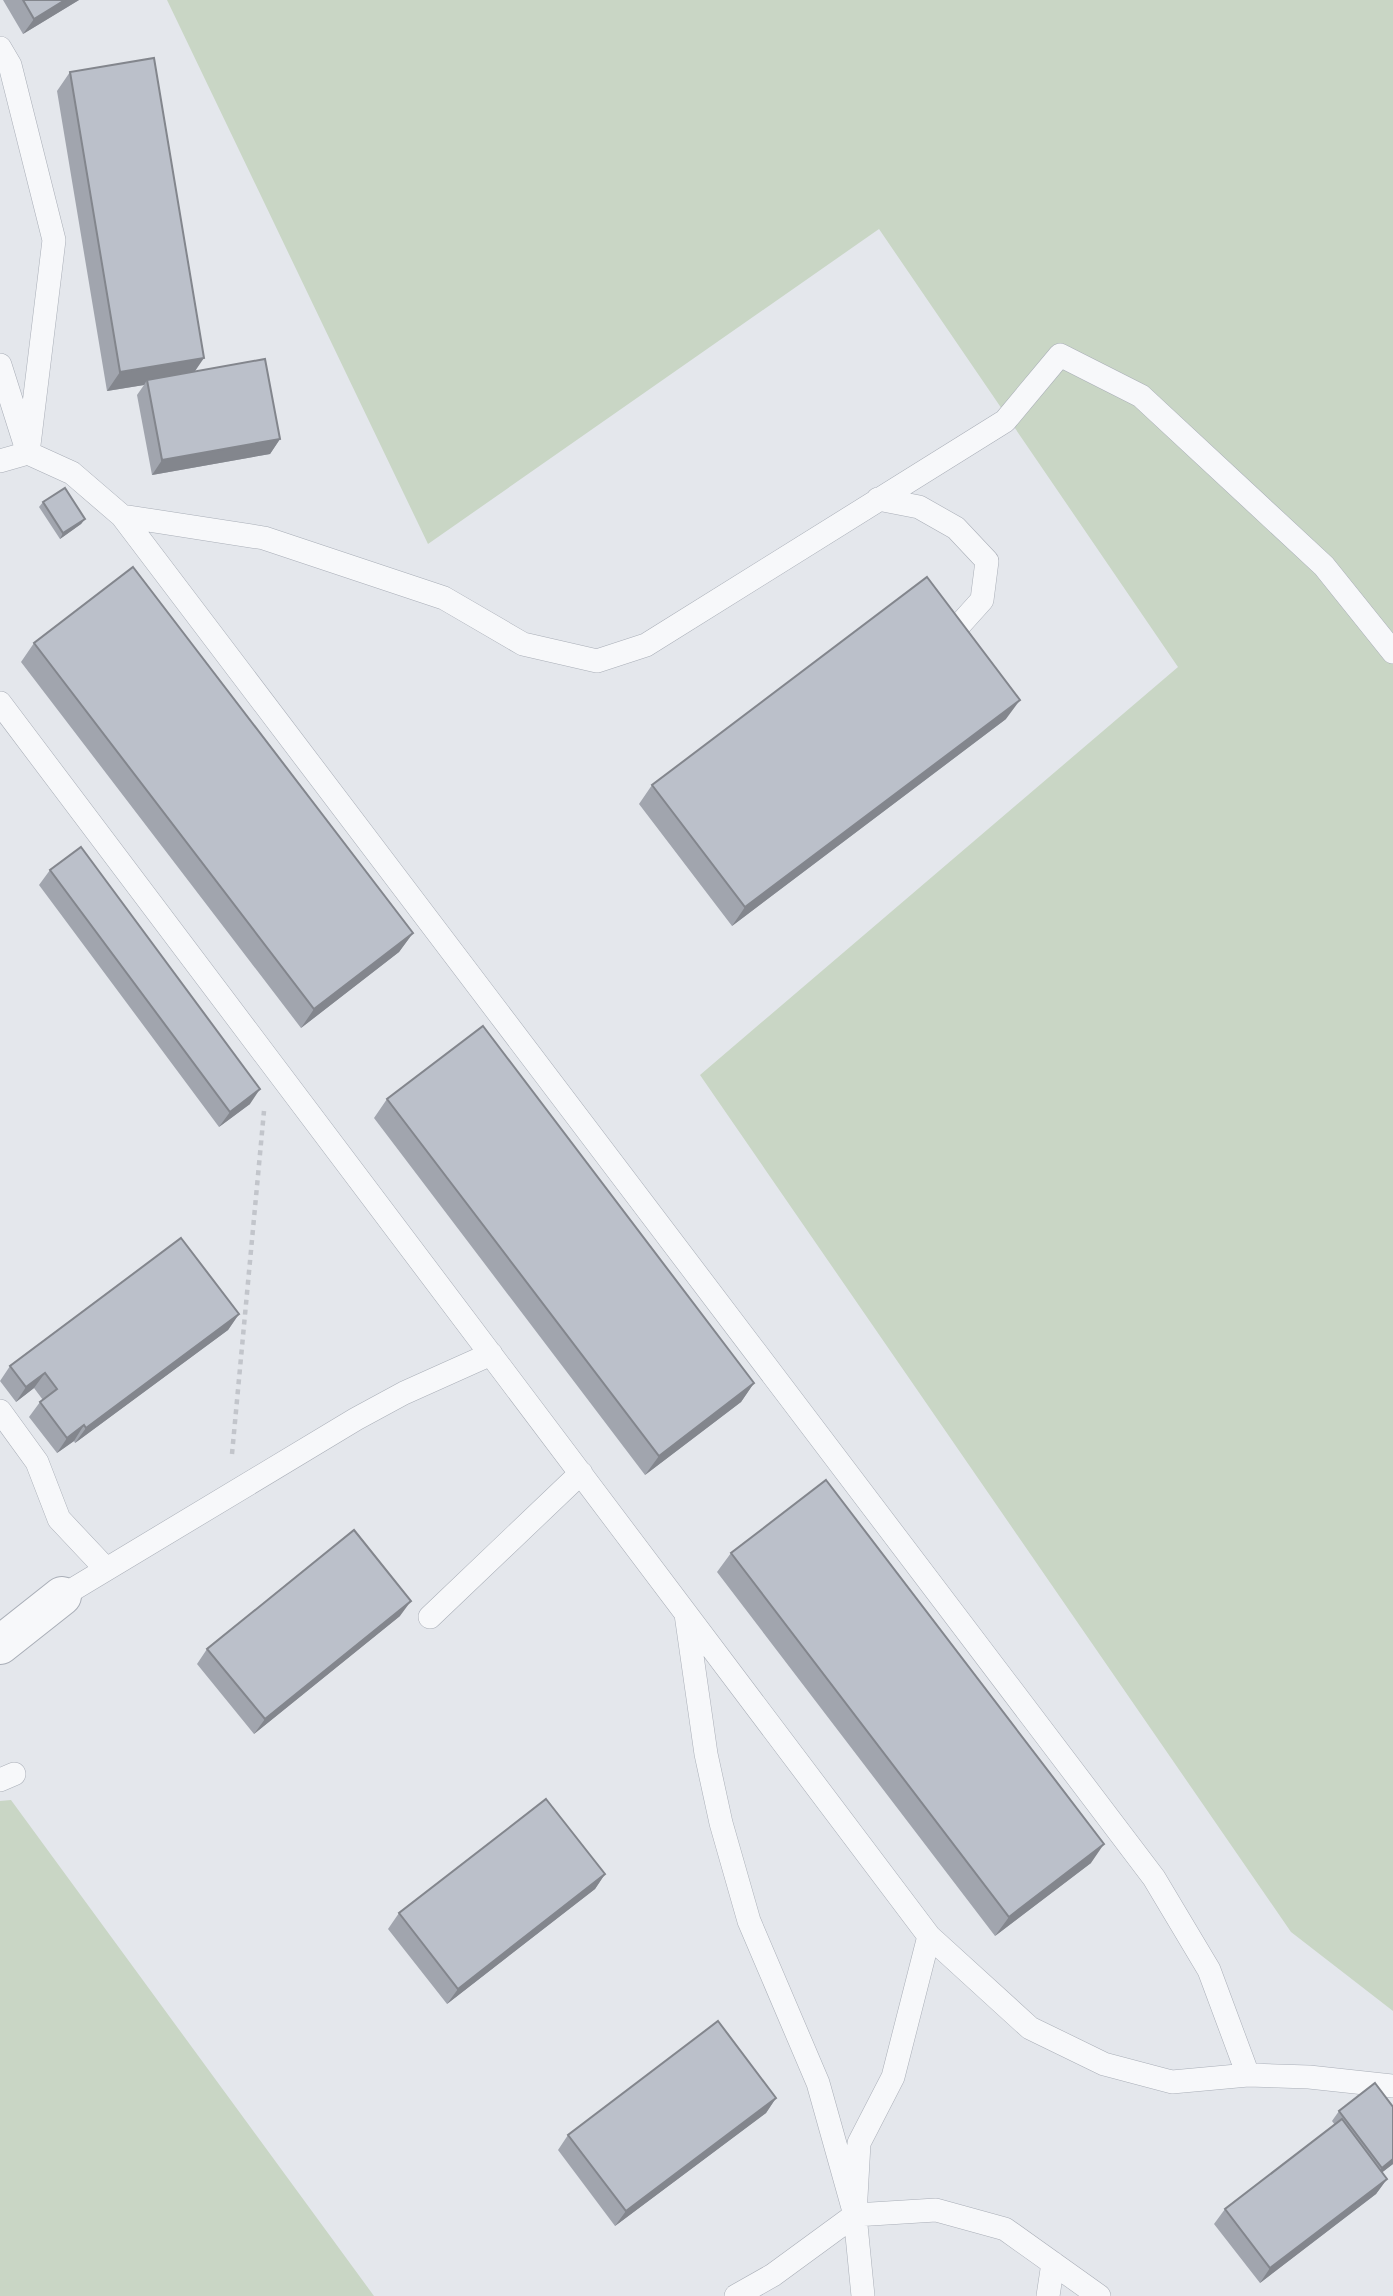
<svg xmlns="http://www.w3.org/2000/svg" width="1393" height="2296" font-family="Mulish,sans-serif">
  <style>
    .green { fill: #c9d6c5 }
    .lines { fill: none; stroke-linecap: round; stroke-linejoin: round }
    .service-casing { stroke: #a9aeb7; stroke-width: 24 }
    .minor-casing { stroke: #a9aeb7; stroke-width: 40 }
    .path { stroke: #c2c5cb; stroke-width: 4.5; stroke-dasharray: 5 5; stroke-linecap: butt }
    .service { stroke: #f7f8fa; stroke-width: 23 }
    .minor { stroke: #f7f8fa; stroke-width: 38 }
    .wall { fill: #a1a5ae }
    .shaded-wall { fill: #83868d }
    .building { fill: #bbc0ca; stroke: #83868d; stroke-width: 2 }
  </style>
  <rect width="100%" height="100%" fill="#e4e7ec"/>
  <path class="green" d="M167,0H1393V2011L1291,1932L700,1075L1178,667L879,229L428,544Z
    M11,1800L374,2296H0V1801Z"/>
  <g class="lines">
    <defs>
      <path id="service" d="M0,48L10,65L54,240L28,453
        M0,365L26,447
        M0,461L28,453L72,473L122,516L1154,1878L1209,1970L1248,2075
        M878,499L919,507L956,528L987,561L982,600L946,640
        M122,516L264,538L444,598L523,644L597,661L646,645L1005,421L1060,355L1141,396L1324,566L1393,652
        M0,703L929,1936L1030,2028L1104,2064L1172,2082L1248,2075L1309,2077L1393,2086
        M0,1411L37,1462L59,1519L106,1569
        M62,1596L356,1419L404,1393L491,1354
        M686,1614L706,1754L721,1823L749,1921L818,2083L855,2215L863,2296
        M430,1617L581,1473
        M0,1780L14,1774
        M855,2215L936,2210L1005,2229L1099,2296
        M736,2296L773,2275L855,2215L859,2143L893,2077L929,1936
        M1048,2296L1053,2263"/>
      <path id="minor" d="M0,1645L62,1596"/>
    </defs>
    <use href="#service" class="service-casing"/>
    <use href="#minor" class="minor-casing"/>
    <path class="path" d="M232,1454L264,1111"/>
    <use href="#service" class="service"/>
    <use href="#minor" class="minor"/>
  </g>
  <path class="wall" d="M3,0H79L23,34Z
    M70,72L194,372L280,439L270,454L152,475L137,395L144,385L107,391L57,91Z
    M43,502L85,519L81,524L60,539L39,507Z
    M34,643L413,933L399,952L301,1028L21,662Z
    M1006,719L732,926L639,804L652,785Z
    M50,870L250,1104L219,1127L39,885Z
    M387,1099L754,1383L741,1402L645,1475L374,1118Z
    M239,1314L228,1330L75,1443L74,1441L57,1453L29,1417L40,1402L43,1400L34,1388L16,1402L0,1381L10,1366Z
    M731,1553L1091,1863L995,1936L717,1572Z
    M400,1616L254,1734L197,1664L207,1649Z
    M605,1874L595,1889L447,2004L388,1929L399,1913Z
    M776,2098L766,2113L615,2226L558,2150L568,2135Z
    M1393,2107V2164L1382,2172L1387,2179L1376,2194L1260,2283L1214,2224L1225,2209L1335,2125L1332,2121L1339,2111Z"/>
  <path class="shaded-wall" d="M65,0H79L23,34L34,19Z
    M204,358L191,377L147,380L144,385L107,391L120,372Z
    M280,439L270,454L152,475L162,460Z
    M85,519L81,524L60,539L63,533Z
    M1020,700L1006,719L732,926L745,907Z
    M413,933L399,952L301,1028L314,1009Z
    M260,1089L250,1104L219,1127L230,1112Z
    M239,1314L228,1330L75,1443L86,1428Z
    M45,1373L34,1388L16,1402L26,1387Z
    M754,1383L741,1402L645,1475L659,1456Z
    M84,1425L74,1441L57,1453L67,1438Z
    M411,1601L400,1616L254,1734L265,1719Z
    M1104,1844L1091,1863L995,1936L1009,1917Z
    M605,1874L595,1889L447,2004L458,1989Z
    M776,2098L766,2113L615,2226L626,2211Z
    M1393,2159V2164L1375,2178L1382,2168Z
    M1387,2179L1376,2194L1260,2283L1270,2268Z"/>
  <path class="building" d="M23,0H65L34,19Z
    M154,58L204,358L120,372L70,72Z
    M265,359L280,439L162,460L147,380Z
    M65,488L85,519L63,533L43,502Z
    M133,567L413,933L314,1009L34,643Z
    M927,577L1020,700L745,907L652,785Z
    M81,847L260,1089L230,1112L50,870Z
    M483,1026L754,1383L659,1456L387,1099Z
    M181,1238L239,1314L86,1428L84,1425L67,1438L40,1402L57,1389L45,1373L26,1387L10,1366Z
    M826,1480L1104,1844L1009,1917L731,1553Z
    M354,1530L411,1601L265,1719L207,1649Z
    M546,1799L605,1874L458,1989L399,1913Z
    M718,2021L776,2098L626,2211L568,2135Z
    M1375,2083L1393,2107V2159L1382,2168L1339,2111Z
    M1342,2119L1387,2179L1270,2268L1225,2209Z"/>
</svg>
